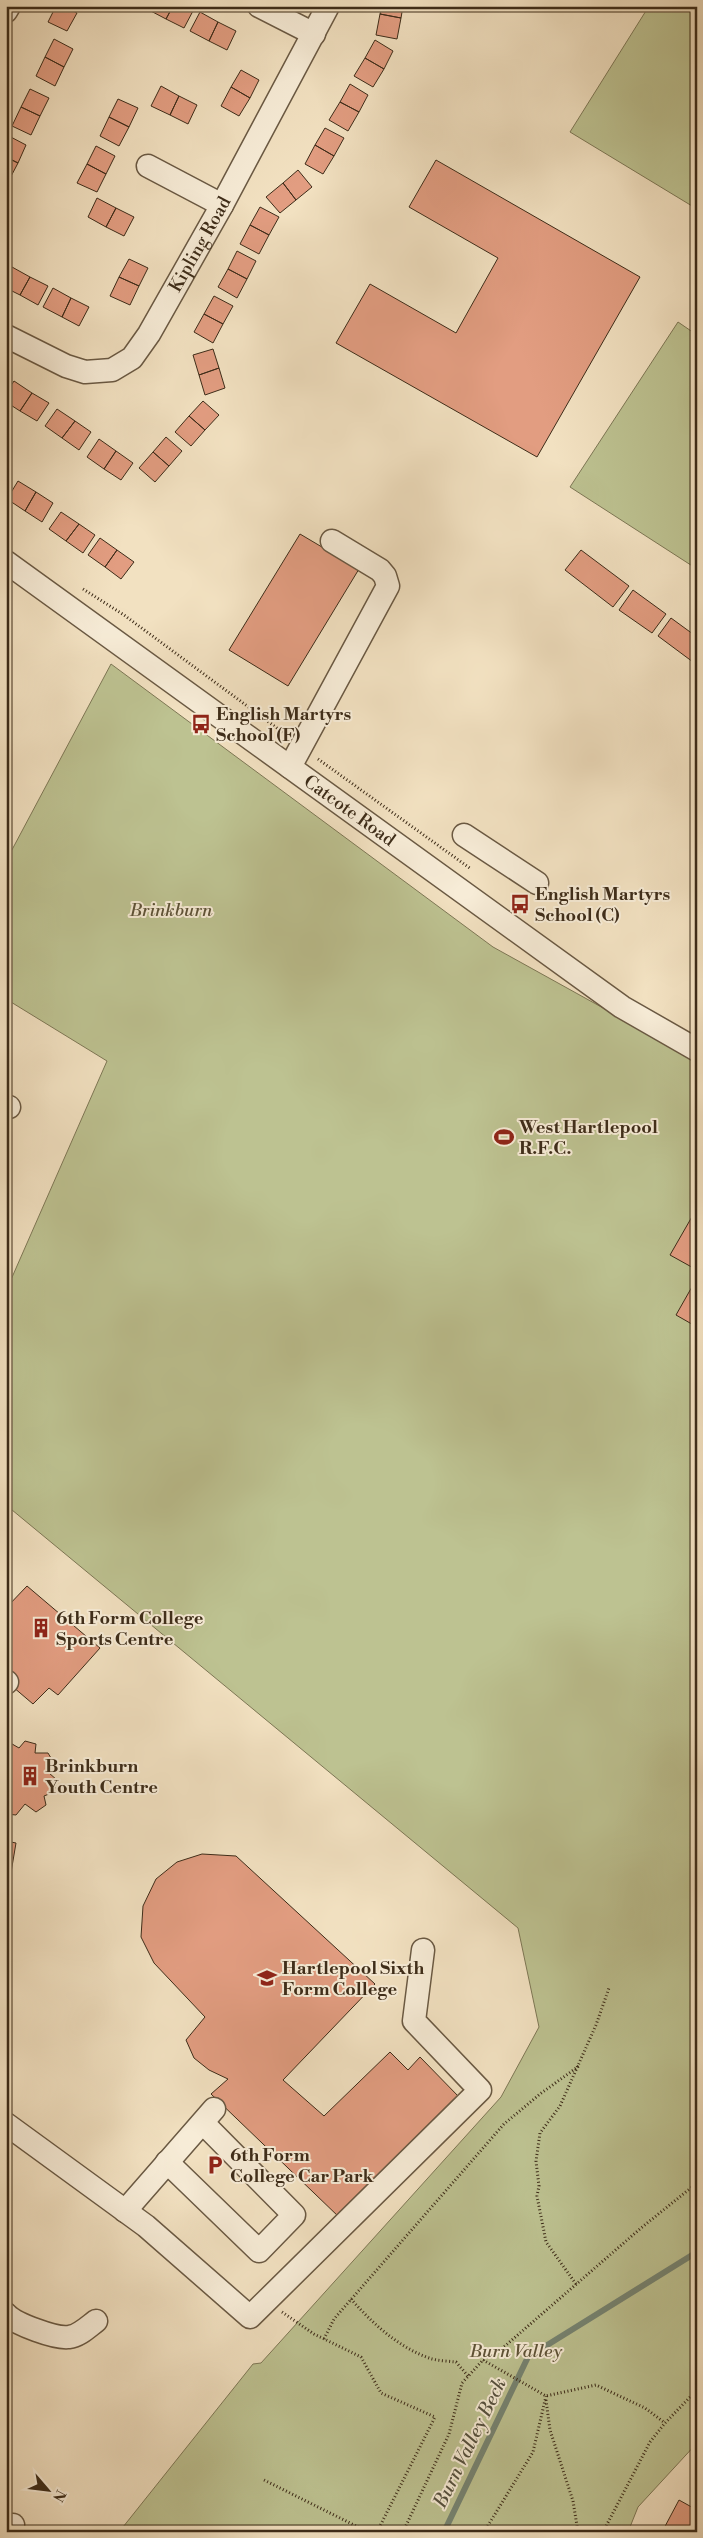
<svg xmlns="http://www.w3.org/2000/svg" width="703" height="2538" font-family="'Libre Bodoni',serif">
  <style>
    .green { fill: #bdc291; stroke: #7d7755 }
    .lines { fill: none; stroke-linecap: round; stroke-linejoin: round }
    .stream { stroke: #768472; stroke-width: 6 }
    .building { fill: #e29d81; stroke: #3d2c19 }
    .minor-casing { stroke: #6a5943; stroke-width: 25 }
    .path { stroke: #3d2c19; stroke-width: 3; stroke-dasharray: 1 2.5; stroke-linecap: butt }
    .minor { stroke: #f7ecd7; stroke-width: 22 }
    .labels { text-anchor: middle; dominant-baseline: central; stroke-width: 4; stroke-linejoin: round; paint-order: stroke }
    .street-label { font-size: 18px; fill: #3d2c19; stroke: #f7ecd7 }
    .poi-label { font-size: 18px; font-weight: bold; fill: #3d2c19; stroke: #f7ecd7; text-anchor: start }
    .park-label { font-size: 18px; font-style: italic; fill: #5d5237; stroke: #f7ecd7 }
    .water-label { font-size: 19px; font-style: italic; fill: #55503e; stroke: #f7ecd7 }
  </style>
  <rect width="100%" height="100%" fill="#f2e1c1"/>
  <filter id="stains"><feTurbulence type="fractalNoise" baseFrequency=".004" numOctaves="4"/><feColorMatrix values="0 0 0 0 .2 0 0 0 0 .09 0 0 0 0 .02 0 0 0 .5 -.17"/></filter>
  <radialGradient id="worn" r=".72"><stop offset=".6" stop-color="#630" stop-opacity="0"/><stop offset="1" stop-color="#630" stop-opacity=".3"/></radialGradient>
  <path class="green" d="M649,6H697V209L570,132Z
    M678,322L697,335V569L570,487Z
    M111,664L493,947L697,1060V2443L638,2507L628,2532H119L253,2364L261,2363L501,2097L539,2027L518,1928L6,1505V1291L107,1061L6,999V861Z"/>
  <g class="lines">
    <path class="stream" d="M444,2532L528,2357L697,2252"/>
  </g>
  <path class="building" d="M56,6H64L77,13L67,31L48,22Z
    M149,6H173L166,19L147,9Z
    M173,6H188L194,9L184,28L166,19Z
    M382,6H403L401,18L380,14Z
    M200,12L218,22L209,41L190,31Z
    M380,14L401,18L397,39L376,35Z
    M218,22L236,31L227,50L209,41Z
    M54,39L73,49L64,67L45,57Z
    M375,40L393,51L384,69L365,58Z
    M45,57L64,67L55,86L36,76Z
    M365,58L384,69L373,87L354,76Z
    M241,70L259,80L250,98L231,87Z
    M350,84L368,95L359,112L340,102Z
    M161,86L179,96L170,115L151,106Z
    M231,87L250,98L239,116L221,106Z
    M30,89L49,98L40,116L21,107Z
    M179,96L197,105L188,124L170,115Z
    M118,99L138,108L129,127L109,117Z
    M340,102L359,112L348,131L329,120Z
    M21,107L40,116L31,135L12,126Z
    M109,117L129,127L119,146L100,136Z
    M325,128L344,138L334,156L315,145Z
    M7,135L26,145L18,163L6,157Z
    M315,145L334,156L323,174L305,164Z
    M96,146L115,156L106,174L87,164Z
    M6,157L18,163L8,182L6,181Z
    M436,160L640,277L537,457L336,343L370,284L456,333L498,258L409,207Z
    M87,164L106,174L97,192L77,183Z
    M298,170L312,187L296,200L283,183Z
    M283,183L296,200L280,213L266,197Z
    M97,198L116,208L106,227L88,217Z
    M260,207L279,217L269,235L250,225Z
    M116,208L134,217L124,236L106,227Z
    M250,225L269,235L259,254L240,244Z
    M237,251L256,261L247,279L228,269Z
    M129,259L148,268L139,286L119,277Z
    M12,267L30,277L20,295L6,288V277Z
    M228,269L247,279L237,298L218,287Z
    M30,277L48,286L38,305L20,295Z
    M119,277L139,286L130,305L110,296Z
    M53,288L71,298L62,317L43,307Z
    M214,296L233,306L223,324L204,314Z
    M71,298L89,307L79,326L62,317Z
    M204,314L223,324L213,343L194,332Z
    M213,349L219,368L199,375L193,355Z
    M219,368L225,388L205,395L199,375Z
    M14,381L32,393L20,411L6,402V393Z
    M32,393L49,403L37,421L20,411Z
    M203,401L219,415L205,430L189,416Z
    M57,409L75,421L62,438L45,426Z
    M189,416L205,430L191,446L175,432Z
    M75,421L91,432L79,450L62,438Z
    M166,437L182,451L169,466L153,452Z
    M99,439L116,451L104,469L87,457Z
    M116,451L133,463L121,480L104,469Z
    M153,452L169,466L155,482L139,468Z
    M18,481L36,492L25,511L7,499Z
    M36,492L53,503L42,522L25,511Z
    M61,512L79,524L66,541L49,529Z
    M79,524L95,535L83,553L66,541Z
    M300,534L359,569L288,686L229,650Z
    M100,538L117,550L105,567L88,555Z
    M117,550L134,562L121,579L105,567Z
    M581,550L629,586L613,607L565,570Z
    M633,590L666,614L652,633L619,610Z
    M671,618L697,637V665L658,636Z
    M697,1208V1270L670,1255Z
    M697,1278V1327L676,1315Z
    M27,1586L100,1648L58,1695L49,1688L33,1704L6,1681V1608Z
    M7,1741L19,1748L25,1741L36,1744L35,1753H48L54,1763L49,1773L57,1780L54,1792L44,1796L46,1805L36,1812L25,1804L16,1815L6,1814Z
    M6,1841L16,1843L6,1902Z
    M202,1854L236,1856L375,1984L283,2080L324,2116L390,2052L408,2070L420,2057L460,2098L340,2218L211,2094L228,2079L209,2070L194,2058L186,2040L205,2017L154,1963L141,1937L143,1906L156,1879L177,1862Z
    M679,2500L697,2510V2532H662Z"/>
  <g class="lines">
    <defs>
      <g id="minor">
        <path d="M259,6L314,34"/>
        <path d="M6,11L9,6"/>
        <path d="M148,166L222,205"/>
        <path id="s1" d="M6,336L66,366L85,372L112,370L132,358L149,334L222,205L328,6"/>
        <path id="s2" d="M6,562L622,1007L697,1050"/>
        <path d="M290,767L388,586L385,576L380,570L332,541"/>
        <path d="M464,835L537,883"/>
        <path d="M6,1106L9,1107"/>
        <path d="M6,1683L7,1682"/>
        <path d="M6,2124L146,2226L250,2317L480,2090L414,2021L423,1950"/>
        <path d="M167,2162L259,2251L294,2215L203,2123"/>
        <path d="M125,2211L214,2109"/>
        <path d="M6,2314C15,2324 56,2339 69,2337C79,2336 88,2327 96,2321"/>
        <path d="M6,2525H13"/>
      </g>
    </defs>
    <use href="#minor" class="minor-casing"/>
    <path class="path" d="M83,589L124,615L285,734
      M318,759L471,869
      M576,2284L546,2242L537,2196L539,2186L536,2161L540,2133L560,2106L596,2025L609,1988
      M351,2299C372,2323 398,2347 429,2358C437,2361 448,2361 456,2362L468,2376
      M282,2312L314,2334L361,2357L381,2393L435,2417L377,2532
      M324,2339L334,2319L504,2124L540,2094L579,2066
      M483,2360L546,2396L596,2385L645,2408L665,2423L697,2390
      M546,2400L550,2430L573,2501L578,2532
      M264,2480L368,2532
      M403,2532L449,2434L462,2383L483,2360L505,2346L641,2228L697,2183
      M484,2532L533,2452L546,2396
      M603,2532L650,2442L665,2423"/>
    <use href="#minor" class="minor"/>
  </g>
  <defs>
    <symbol id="bus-bare" viewBox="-9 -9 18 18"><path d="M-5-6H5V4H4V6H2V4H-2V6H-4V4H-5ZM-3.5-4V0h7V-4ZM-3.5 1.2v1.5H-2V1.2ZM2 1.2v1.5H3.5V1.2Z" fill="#8f2418" stroke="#f7ecd7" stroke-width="2.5" paint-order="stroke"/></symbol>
    <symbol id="stadium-bare" viewBox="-9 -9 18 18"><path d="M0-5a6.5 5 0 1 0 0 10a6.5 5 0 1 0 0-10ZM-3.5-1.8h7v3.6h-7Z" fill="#8f2418" stroke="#f7ecd7" stroke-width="2.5" paint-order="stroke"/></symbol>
    <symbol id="building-bare" viewBox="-9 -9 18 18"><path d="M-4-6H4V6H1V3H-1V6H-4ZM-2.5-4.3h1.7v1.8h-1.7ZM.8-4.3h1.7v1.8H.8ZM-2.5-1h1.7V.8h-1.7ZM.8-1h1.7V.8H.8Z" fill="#8f2418" stroke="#f7ecd7" stroke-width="2.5" paint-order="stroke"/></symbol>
    <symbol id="school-bare" viewBox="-9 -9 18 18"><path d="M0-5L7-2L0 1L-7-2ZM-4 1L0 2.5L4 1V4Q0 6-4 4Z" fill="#8f2418" stroke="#f7ecd7" stroke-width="2.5" paint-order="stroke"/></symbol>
    <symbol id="parking-bare" viewBox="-9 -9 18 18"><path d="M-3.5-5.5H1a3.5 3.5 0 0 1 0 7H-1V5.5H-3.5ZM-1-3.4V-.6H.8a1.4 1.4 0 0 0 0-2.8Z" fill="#8f2418" stroke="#f7ecd7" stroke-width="2.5" paint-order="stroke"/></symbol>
  </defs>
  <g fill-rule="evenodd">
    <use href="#bus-bare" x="187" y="710" width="28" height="28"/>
    <use href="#bus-bare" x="506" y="890" width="28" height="28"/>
    <use href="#stadium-bare" x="490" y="1123" width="28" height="28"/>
    <use href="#building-bare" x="27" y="1614" width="28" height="28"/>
    <use href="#building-bare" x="16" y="1762" width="28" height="28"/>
    <use href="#school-bare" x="253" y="1964" width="28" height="28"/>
    <use href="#parking-bare" x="201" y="2151" width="28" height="28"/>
  </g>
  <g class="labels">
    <g class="street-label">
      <text stroke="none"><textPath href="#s1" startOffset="270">Kipling Road</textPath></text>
      <text stroke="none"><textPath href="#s2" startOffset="424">Catcote Road</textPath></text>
    </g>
    <g class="poi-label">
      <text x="216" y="714">English Martyrs<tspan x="216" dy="21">School (F)</tspan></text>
      <text x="535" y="894">English Martyrs<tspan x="535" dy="21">School (C)</tspan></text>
      <text x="519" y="1127">West Hartlepool<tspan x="519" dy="21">R.F.C.</tspan></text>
      <text x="56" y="1618">6th Form College<tspan x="56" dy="21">Sports Centre</tspan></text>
      <text x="45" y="1766">Brinkburn<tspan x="45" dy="21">Youth Centre</tspan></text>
      <text x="282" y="1968">Hartlepool Sixth<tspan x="282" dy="21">Form College</tspan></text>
      <text x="230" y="2155">6th Form<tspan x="230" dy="21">College Car Park</tspan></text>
    </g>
    <g class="park-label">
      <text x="171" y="910">Brinkburn</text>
      <text x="516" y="2351">Burn Valley</text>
    </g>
    <g class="water-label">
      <text transform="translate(470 2443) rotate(-64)">Burn Valley Beck</text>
    </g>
  </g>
  <rect width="703" height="2538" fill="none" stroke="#f2e1c1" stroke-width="25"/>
  <rect x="8" y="8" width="688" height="2523" fill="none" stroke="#3d2c19" stroke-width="2.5"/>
  <rect x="12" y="12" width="678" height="2513" fill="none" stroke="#3d2c19"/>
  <g transform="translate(48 2490) rotate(118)" stroke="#f7ecd7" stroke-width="4" paint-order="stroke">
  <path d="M0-4L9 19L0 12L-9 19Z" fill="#3d2c19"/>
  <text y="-8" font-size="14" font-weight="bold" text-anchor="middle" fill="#3d2c19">N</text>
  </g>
  <rect width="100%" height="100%" filter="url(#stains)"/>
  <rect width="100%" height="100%" fill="url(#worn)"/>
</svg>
